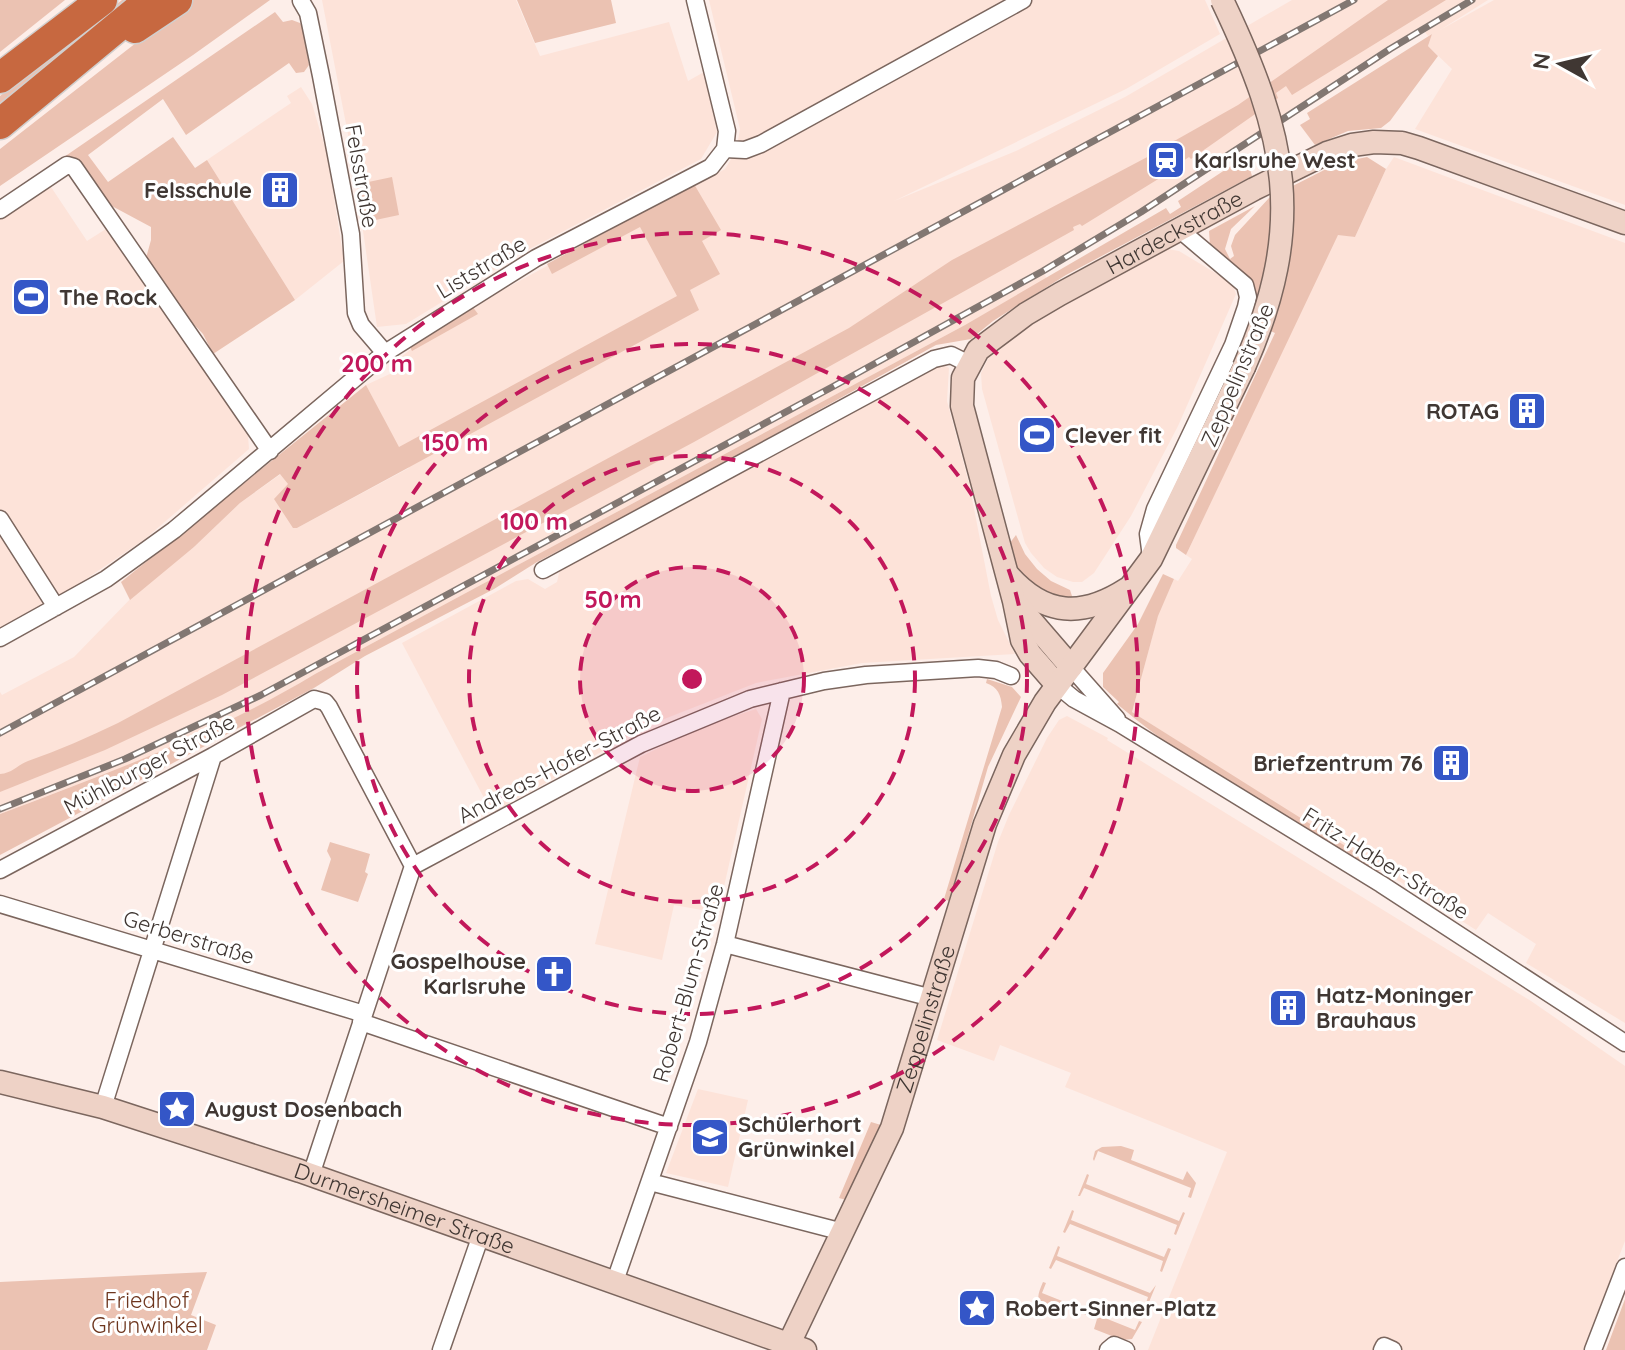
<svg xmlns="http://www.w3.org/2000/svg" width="1625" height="1350" font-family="Quicksand,sans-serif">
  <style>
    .built { fill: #fde3d9 }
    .green { fill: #ebc2b2 }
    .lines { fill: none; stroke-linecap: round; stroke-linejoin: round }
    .street-casing { stroke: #7b665e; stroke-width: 19 }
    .secondary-casing { stroke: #7b665e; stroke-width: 25 }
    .highway-casing { stroke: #d1cfce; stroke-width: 33 }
    .street { stroke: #fff; stroke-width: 16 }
    .secondary { stroke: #eed2c6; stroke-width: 22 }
    .highway { stroke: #c76840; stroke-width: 30 }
    .rail-casing { stroke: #827772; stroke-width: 7 }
    .rail { stroke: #fff; stroke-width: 4; stroke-dasharray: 12; stroke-linecap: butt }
    .secondary-bridge-casing { stroke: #7b665e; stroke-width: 25; stroke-linecap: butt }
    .secondary-bridge { stroke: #eed2c6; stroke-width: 22 }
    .ring { fill: none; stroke: #c2185b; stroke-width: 4; stroke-dasharray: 14 10 }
    .labels { text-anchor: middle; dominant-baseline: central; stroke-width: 6; stroke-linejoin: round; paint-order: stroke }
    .poi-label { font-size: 22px; font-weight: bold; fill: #403733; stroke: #fff; text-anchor: start }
    .street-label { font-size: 22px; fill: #403733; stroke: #fff }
    .park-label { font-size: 22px; fill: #6e361e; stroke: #fff }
    .centre { fill: #c2185b; stroke: #fff; stroke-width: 4 }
    .ring-label { font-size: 24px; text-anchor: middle; font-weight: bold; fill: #c2185b; stroke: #fff; stroke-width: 6; stroke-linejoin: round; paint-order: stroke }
  </style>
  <rect width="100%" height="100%" fill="#fdeee9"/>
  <path class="built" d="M322,0H516L540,56L669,22L688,81L704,72L717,132L701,159L520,254L406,324L377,327L352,155Z
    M709,0H1205L1220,34L1126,89L894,201L1016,151L1125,97L1292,0H1488L1440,30L1494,0H1625V205L1415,129L1452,69L1428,46L1432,34L1428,36L1424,31L1143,215L1044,273L1047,279L965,325L315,674L263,705L175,747L0,814V692L2,695L74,657L137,592L194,547L240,503L281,474L288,484L297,528L409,468L366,385L405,367L400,358L411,349L501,291L725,169L736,151L740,129Z
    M301,87L312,104L327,154L344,261L295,300L207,160L291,103L287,96Z
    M1394,157L1625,243V1023L1526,963L1536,944L1488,913L1476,930L1132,712L1158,615L1174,579L1178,581L1192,559L1186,555L1311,289L1338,234L1355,237L1386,169Z
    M49,184L87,241L109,227L248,436L249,449L145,539L61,596L0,629V219Z
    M1162,248L1179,251L1232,283L1236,294L1178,426L1131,516L1094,573L1082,582H1073L1057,577L1044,568L1031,553L1025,543L982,389L981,373L989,357L998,348L1037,319Z
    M942,364L949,368L947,401L969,483L991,596L998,620L1015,654L862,663L756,683L649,725L492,813L402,643L516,581L528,579L545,589L557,582L560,569Z
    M756,709L762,719L718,913L674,905L662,960L595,944L640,757L701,727Z
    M1067,716L1108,738L1107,740L1531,1001L1625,1066V1241L1583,1350H1148L1227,1152L1065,1087L1071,1073L1000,1045L994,1061L937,1040L998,842L1009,815L1047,738L1059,720Z
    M698,1089L748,1100L728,1187L666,1173Z"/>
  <path class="green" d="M0,0H65L0,52Z
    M122,0H130L0,103V96Z
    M191,0H270L193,55L0,186V149Z
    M517,0H611L616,23L535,43Z
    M1388,0H1446L1292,95L1286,86L1276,93L1278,98L1191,159L1189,157L1180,163L1181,165L1082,226L1080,224L1073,227L1074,230L694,442L222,695L105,750L0,792V774C13,773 17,765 28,761C59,750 89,737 118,723L849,328L952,260L1153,154L1156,148L1176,140L1238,105Z
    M275,12L283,22L292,20L300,23L303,27L309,65L304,72L296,73L289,63L186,135L163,99L88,155L108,182L173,137L195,168L207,160L295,300L213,354L203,334L183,313L146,258L151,240V227L110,205L76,160L64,157Z
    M1432,34L1428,46L1438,56L1390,121L1381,128L1348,131L1315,145L1300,125L1310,119L1307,113Z
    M1246,156L1252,176L1066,275L993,321L971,339L936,345L667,494L537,562L494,589L365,656L314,688L0,855V814C108,773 216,734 315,674L965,325L1166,208L1170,214L1181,207L1178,201Z
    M1367,157L1386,169L1355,237L1338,235L1186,555L1176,548V545L1275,333L1248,321L1256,298L1253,282L1210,246L1209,231L1255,206L1231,229L1225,249L1230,259L1234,256L1231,246L1235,235L1269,198L1338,163Z
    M392,177L399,215L366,222L359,184Z
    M694,184L721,230L702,241L720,274L690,290L699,310L297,528H293L274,499L288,484L280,474L240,503L194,547L130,600L121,582L366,385L399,447L677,296L640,227L552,274L547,264Z
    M472,306L478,314L412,351L410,347Z
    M1016,535L1025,554L1037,569L1051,581L1070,590L1074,602L1046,598L1016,567L1009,544Z
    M1163,574L1174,579L1158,616L1132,712L1382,869L1376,872C1288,820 1195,770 1117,704L1119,702L1103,687V673L1138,624Z
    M987,679L1012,687L1021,697L988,767L949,901L944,899L1002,707C1001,695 998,687 986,683Z
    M330,842L370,854L365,872L368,874L358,902L321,890L331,859L327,851Z
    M871,1122L881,1125L846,1200L839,1198Z
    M1121,1146L1134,1150L1131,1160L1183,1180L1187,1171L1196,1183L1191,1198L1188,1197L1191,1188L1098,1151L1094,1161L1093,1159L1095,1151L1102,1147Z
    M1087,1174L1089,1175L1086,1184L1179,1221L1183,1212L1185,1213L1176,1235L1174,1234L1177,1225L1084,1188L1080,1196H1078Z
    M1072,1210L1074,1211L1071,1220L1164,1257L1168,1248L1171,1249L1162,1272L1160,1271L1163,1261L1070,1224L1065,1233L1063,1232Z
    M1058,1246L1060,1247L1057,1256L1150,1293L1156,1285L1147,1307L1145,1306L1148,1297L1056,1260L1051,1269L1049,1268Z
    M207,1272L191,1315L216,1325L207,1350H0V1282Z
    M1043,1282L1046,1283L1042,1293L1135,1330L1139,1321L1142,1322L1132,1339L1122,1340L1094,1329L1097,1319L1051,1301L1047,1310C1034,1302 1038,1294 1043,1282Z
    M1625,1299V1350H1606Z"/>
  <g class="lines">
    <defs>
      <path id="street" d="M301,1L308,13L321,76L351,234L356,313L361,325L385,353
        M725,149L745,150L761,144L1023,0
        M0,210L67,165L74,167L270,451
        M0,519L56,607
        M1151,557L1148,534L1155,509L1233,345L1246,307L1248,297L1245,285L1180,230
        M543,570L934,359L951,355L969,364
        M0,638L106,579L174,530L385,353L536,258L711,167L725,149L727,131L695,0
        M1071,667L1117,719
        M1057,685L1074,699L1120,724L1381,884L1625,1043
        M413,866L641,744L750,699L824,681L866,675L978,668L996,670L1011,676
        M0,870L213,756L314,699L325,702L329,707L413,866
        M0,904L364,1014
        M725,944L932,998
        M361,1022L669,1127
        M103,1107L213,756
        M311,1175L413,866
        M650,1182L843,1232
        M615,1281L698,1042L725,944L782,691
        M441,1350L481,1235
        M1108,1350L1114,1345L1126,1350
        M1382,1350L1384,1346L1393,1350
        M1593,1350L1625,1267"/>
      <g id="secondary">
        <path d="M1009,576C1045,616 1082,618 1127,589"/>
        <path d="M1015,602L1071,667"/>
        <path id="s1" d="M1057,685L1030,654L1022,640L1014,601L962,406L963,378L978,350L1026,314L1060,294L1254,189L1327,153L1352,145L1374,142L1402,143L1419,148L1625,223"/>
        <path id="s2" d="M0,1082L103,1107L300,1171L805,1350"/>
        <path id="s3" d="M786,1350L892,1128L985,824L1014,755L1045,702L1151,559L1244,367"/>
      </g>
      <path id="highway" d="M135,28L177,0
        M0,78L102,0
        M0,124L150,0"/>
    </defs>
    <use href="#street" class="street-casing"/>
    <use href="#secondary" class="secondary-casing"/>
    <use href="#highway" class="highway-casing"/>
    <use href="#street" class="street"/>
    <use href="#secondary" class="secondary"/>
    <use href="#highway" class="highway"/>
    <defs>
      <path id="rail" d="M0,733L1354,0
        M0,809L125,759L261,695L834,386L1043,271L1141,212L1390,49L1472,0"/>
    </defs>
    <use href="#rail" class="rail-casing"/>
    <use href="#rail" class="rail"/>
    <defs>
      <path id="secondary-bridge" d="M1222,0C1287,136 1307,224 1244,367"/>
    </defs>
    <use href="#secondary-bridge" class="secondary-bridge-casing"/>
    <use href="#secondary-bridge" class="secondary-bridge"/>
  </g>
  <circle cx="692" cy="679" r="112" fill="#c2185b" fill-opacity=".12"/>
  <g class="ring">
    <circle cx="692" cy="679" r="112"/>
    <circle cx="692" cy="679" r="223"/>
    <circle cx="692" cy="679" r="335"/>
    <circle cx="692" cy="679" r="446"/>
  </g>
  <defs>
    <symbol id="station-square" viewBox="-11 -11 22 22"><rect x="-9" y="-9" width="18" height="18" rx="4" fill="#3456c7" stroke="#fff"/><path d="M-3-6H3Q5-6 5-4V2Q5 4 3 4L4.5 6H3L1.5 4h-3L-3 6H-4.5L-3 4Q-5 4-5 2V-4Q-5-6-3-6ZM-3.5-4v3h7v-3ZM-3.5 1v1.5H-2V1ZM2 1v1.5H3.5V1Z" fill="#fff"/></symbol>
    <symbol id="building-square" viewBox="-11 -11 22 22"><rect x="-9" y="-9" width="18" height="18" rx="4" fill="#3456c7" stroke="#fff"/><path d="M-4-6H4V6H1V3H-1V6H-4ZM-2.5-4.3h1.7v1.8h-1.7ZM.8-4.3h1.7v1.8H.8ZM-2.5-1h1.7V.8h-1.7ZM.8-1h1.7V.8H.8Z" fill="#fff"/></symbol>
    <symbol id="stadium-square" viewBox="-11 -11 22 22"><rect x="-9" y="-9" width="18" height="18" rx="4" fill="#3456c7" stroke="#fff"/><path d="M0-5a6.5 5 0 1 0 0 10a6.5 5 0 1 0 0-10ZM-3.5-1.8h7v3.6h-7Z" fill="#fff"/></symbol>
    <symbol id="church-square" viewBox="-11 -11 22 22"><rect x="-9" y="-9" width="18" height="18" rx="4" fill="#3456c7" stroke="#fff"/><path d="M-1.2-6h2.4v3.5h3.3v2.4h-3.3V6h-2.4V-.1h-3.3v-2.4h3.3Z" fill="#fff"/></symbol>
    <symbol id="sight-square" viewBox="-11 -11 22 22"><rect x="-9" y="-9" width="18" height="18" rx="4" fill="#3456c7" stroke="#fff"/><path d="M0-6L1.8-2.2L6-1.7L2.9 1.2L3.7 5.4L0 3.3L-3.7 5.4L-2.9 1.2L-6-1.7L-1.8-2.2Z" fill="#fff"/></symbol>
    <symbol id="school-square" viewBox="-11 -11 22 22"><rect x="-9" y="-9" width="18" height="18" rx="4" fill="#3456c7" stroke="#fff"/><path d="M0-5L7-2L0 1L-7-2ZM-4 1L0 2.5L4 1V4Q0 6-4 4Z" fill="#fff"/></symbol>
  </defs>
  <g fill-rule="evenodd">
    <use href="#station-square" x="1144" y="138" width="44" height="44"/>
    <use href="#building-square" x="258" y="168" width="44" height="44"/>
    <use href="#stadium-square" x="9" y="275" width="44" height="44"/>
    <use href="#building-square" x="1505" y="389" width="44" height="44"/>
    <use href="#stadium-square" x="1015" y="413" width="44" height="44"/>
    <use href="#building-square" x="1429" y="741" width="44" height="44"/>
    <use href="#church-square" x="532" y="952" width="44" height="44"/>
    <use href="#building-square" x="1266" y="986" width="44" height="44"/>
    <use href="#sight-square" x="155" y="1087" width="44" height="44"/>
    <use href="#school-square" x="688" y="1115" width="44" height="44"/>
    <use href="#sight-square" x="955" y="1286" width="44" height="44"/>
  </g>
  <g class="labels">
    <g class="poi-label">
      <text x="1194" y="160">Karlsruhe West</text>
      <text x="252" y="190" text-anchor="end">Felsschule</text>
      <text x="59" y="297">The Rock</text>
      <text x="1499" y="411" text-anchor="end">ROTAG</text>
      <text x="1065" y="435">Clever fit</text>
      <text x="1423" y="763" text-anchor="end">Briefzentrum 76</text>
      <text x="526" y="961" text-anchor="end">Gospelhouse<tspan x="526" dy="25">Karlsruhe</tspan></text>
      <text x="1316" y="995">Hatz-Moninger<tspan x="1316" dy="25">Brauhaus</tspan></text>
      <text x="205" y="1109">August Dosenbach</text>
      <text x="738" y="1124">Schülerhort<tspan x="738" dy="25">Grünwinkel</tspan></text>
      <text x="1005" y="1308">Robert-Sinner-Platz</text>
    </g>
    <g class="street-label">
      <text transform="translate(362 176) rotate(80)">Felsstraße</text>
      <text stroke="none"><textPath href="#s1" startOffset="588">Hardeckstraße</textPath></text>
      <text transform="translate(481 267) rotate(-31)">Liststraße</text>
      <text transform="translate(1237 375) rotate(-67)">Zeppelinstraße</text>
      <text transform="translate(149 764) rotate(-28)">Mühlburger Straße</text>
      <text transform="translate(559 764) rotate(-28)">Andreas-Hofer-Straße</text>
      <text transform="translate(1386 863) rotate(32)">Fritz-Haber-Straße</text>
      <text transform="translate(189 937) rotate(17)">Gerberstraße</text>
      <text transform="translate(688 983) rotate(-74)">Robert-Blum-Straße</text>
      <text stroke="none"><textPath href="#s3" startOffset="360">Zeppelinstraße</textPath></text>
      <text stroke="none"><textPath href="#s2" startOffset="424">Durmersheimer Straße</textPath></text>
    </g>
    <g class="park-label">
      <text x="147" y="1300">Friedhof<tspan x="147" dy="25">Grünwinkel</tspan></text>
    </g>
  </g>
  <circle cx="692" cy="679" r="12" class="centre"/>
  <g class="ring-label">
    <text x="377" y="372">200 m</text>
    <text x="455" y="451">150 m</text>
    <text x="534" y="530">100 m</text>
    <text x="613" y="608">50 m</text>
  </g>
  <g transform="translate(1561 64) rotate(278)" stroke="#ffffff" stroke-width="6" paint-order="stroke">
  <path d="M0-6L14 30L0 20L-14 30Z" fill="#403733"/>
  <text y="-12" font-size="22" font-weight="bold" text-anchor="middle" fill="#403733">N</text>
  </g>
</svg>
